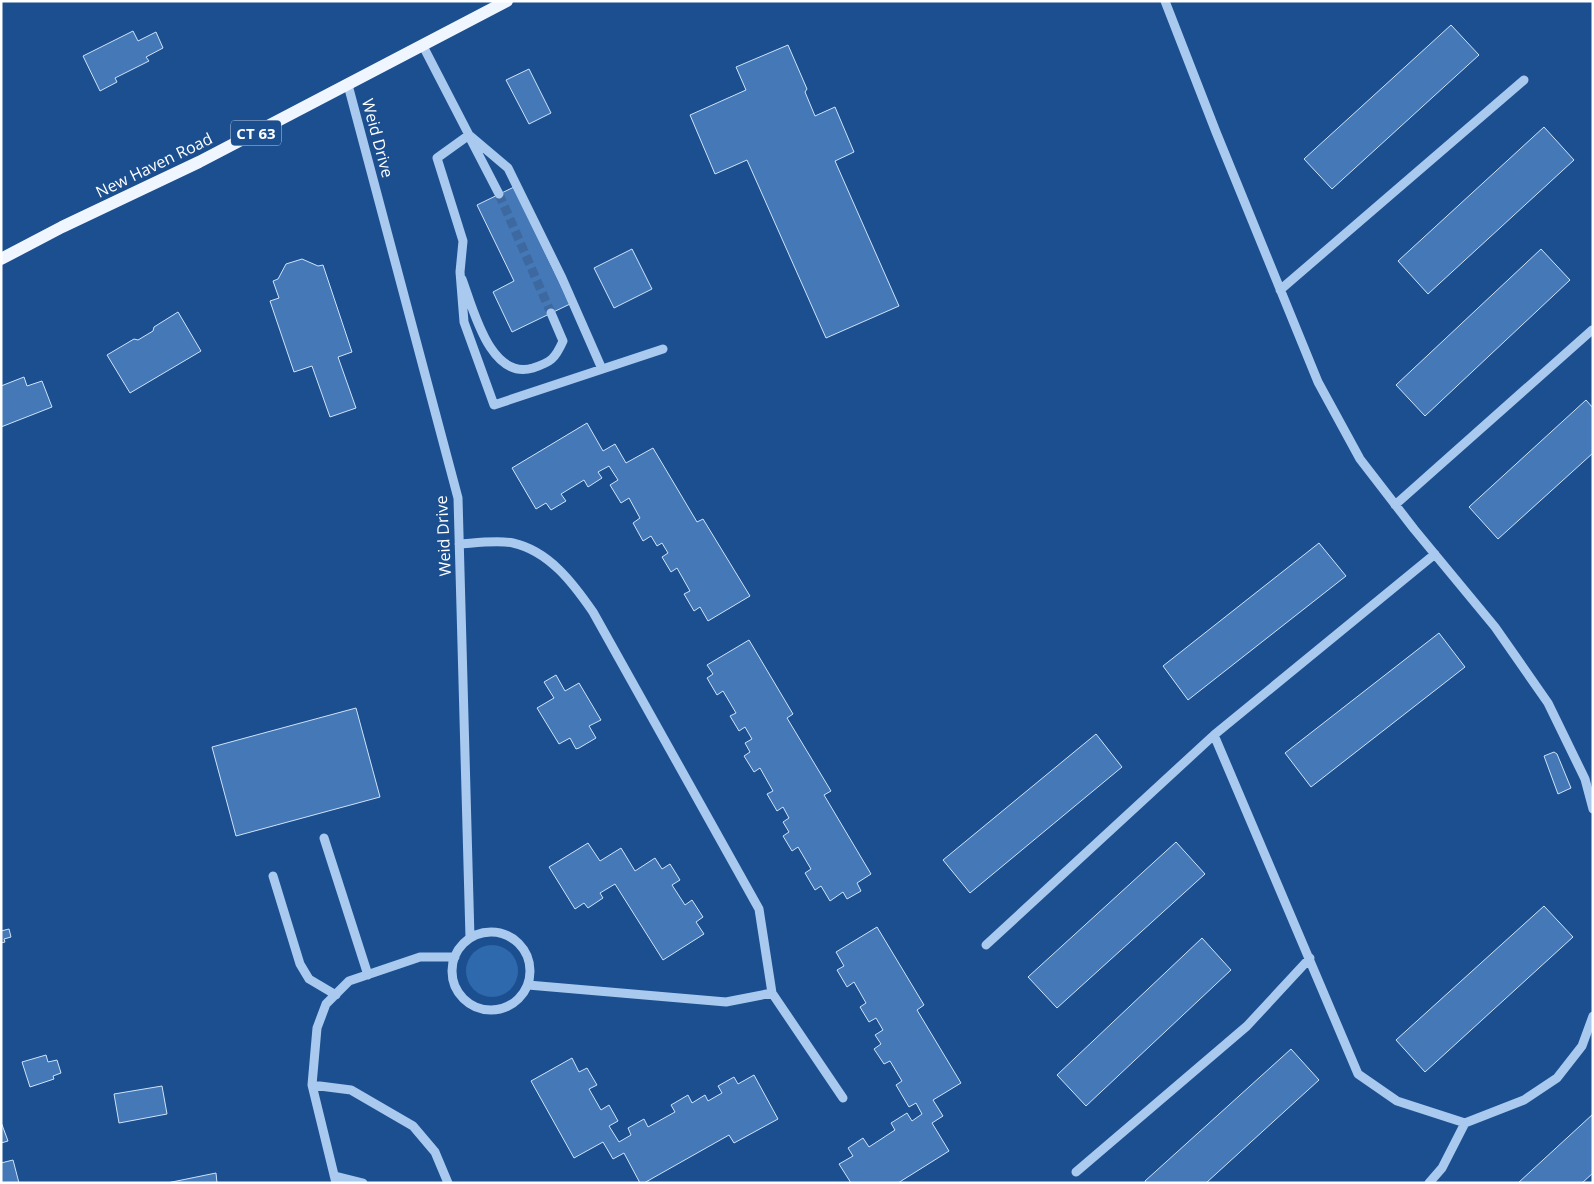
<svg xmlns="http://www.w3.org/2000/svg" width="1594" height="1184" font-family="'Open Sans',sans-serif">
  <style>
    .green { fill: #2e69ad }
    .building { fill: #4478b7; stroke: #cfe3fa }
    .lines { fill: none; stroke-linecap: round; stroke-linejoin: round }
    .minor-tunnel { stroke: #3d69a0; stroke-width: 9; stroke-dasharray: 9 4.5; stroke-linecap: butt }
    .minor { stroke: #a9c9ee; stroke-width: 9 }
    .major { stroke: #f0f6ff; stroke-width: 12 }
    .labels { text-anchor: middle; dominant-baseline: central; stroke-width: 5; stroke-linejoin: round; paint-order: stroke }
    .shield { fill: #1b4f8f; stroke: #bbcadd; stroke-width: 1 }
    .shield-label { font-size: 15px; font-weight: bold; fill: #fff }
    .street-label { font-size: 16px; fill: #fff; stroke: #1b4f8f }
  </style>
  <rect width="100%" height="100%" fill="#1b4f8f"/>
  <path class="green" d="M466 971a26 26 0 1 1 52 0a26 26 0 1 1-52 0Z"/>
  <path class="building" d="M1451,25L1479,55L1332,189L1304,159Z
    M133,31L138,41L156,32L163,48L146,57L149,61L115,78L117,82L100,91L83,56Z
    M788,45L807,89L805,92L815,116L835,107L854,152L835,161L899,306L826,338L747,160L715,174L690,115L746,90L736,67Z
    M529,69L551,113L529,124L506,80Z
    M1544,127L1574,160L1428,294L1398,261Z
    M514,187L570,304L512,332L493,292L514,281L477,205Z
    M632,249L652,289L614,308L594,268Z
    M1541,249L1570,280L1425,416L1396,385Z
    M302,259L318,266L323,265L352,352L338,357L356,408L330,417L312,366L294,372L270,301L279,298L273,281L278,279L286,264Z
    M178,312L201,351L130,393L107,355L134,339L138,340L153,331L154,327Z
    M24,377L27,386L42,381L52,407L1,427V386Z
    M1586,400L1593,408V453L1498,539L1469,507Z
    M587,423L603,451L615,444L626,463L653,448L697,522L703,519L750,596L708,621L700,607L694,611L684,594L690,591L677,568L671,572L662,557L668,553L662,543L657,546L651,536L643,541L633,523L640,518L629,498L621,503L610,485L618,480L609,466L598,472L602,478L588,487L584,480L561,494L566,501L551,510L546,503L536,509L512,468Z
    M1319,543L1346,576L1188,700L1163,666Z
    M1439,633L1465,667L1311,787L1285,753Z
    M749,640L793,714L787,718L831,791L824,795L871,874L857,883L861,891L847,899L843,892L830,901L821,886L815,890L805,873L811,869L798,847L792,851L783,836L789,832L783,822L789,818L783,807L777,811L767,794L773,791L760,768L754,772L744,756L750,752L745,743L752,739L745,727L739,731L730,716L736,713L723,691L717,695L707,678L713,674L707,665Z
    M556,675L565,691L579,683L601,720L589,726L596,738L579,748L576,749L570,738L559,744L537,708L554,698L544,682Z
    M356,708L380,797L236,836L212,747Z
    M1096,734L1122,767L970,893L943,860Z
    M1554,752L1557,754L1571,788L1558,794L1544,756Z
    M1176,842L1205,874L1057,1008L1028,977Z
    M588,843L600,861L621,848L635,871L655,858L662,869L670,864L680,880L672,885L685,905L692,900L703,917L696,922L704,934L663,960L615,884L600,893L603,898L588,908L584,903L575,909L549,867Z
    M1544,906L1573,937L1425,1072L1396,1040Z
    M877,927L924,1005L917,1010L961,1083L933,1100L943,1116L932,1123L949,1151L898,1183H851L839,1164L853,1156L848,1148L863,1138L869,1147L895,1130L891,1123L907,1113L912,1121L922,1114L916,1103L909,1107L896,1085L902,1081L890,1061L884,1064L874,1049L881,1044L875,1035L883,1030L876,1018L869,1022L860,1007L866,1003L854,982L847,987L837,970L844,966L836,952Z
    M9,929L11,937L4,939L5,942L1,943V931Z
    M1202,938L1231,970L1086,1106L1057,1075Z
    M1291,1049L1319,1080L1206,1183H1146L1145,1181Z
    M46,1055L48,1062L57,1060L61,1073L53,1076L54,1079L30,1087L22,1062Z
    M572,1058L579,1072L587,1068L597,1085L589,1089L601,1110L609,1105L618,1121L609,1126L619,1142L631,1135L628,1128L644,1119L648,1127L675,1112L671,1105L688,1095L692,1103L705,1095L708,1101L722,1093L718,1086L734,1077L738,1084L754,1075L778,1119L734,1143L729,1135L644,1183H640L624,1153L613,1159L603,1142L574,1158L531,1081Z
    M162,1086L167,1114L119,1123L114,1094Z
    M1593,1114V1173L1582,1183H1518Z
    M1,1122L8,1141L1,1143Z
    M13,1160L19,1183H1V1163Z
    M216,1173L217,1183H167Z"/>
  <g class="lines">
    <path class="minor-tunnel" d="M499,194L551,313"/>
    <path class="minor" d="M1165,1L1216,132L1318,382L1360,459L1414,529L1495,627L1548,703L1585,779L1593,809
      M423,46L469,135L437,158L463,241L460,272L464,322L494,405L663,349
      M348,85L458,498L470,938
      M469,135L508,168L562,278L602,369
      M471,140L499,194
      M462,279C473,308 490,381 533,368C551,362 555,359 563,341L551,313
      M1280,290L1524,80
      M1395,505L1592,330
      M459,544C475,543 498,540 513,543C549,551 573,583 593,612L759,909L772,993L843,1098
      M1214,735L1358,1074L1397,1101L1465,1123L1524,1100L1557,1078L1582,1046L1593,1016
      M324,838L368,975
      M273,876L300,964L309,979L336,995
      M452 971a39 39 0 1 1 78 0a39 39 0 1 1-78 0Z
      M986,945L1214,735L1435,554
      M528,985L726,1002L772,993
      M312,1085L351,1090L413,1126L435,1152L448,1183
      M1076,1172L1247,1026L1310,958
      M335,1176L363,1183
      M336,1183L312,1085L317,1028L326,1004L349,981L420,957H455
      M1429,1183L1442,1168L1465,1123"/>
    <path class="major" d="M1,259L62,227L199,162L507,1"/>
  </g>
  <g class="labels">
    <rect class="shield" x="231" y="120.5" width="50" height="25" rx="4"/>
    <g class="shield-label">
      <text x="256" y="133">CT 63</text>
    </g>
    <g class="street-label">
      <text transform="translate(378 138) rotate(75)">Weid Drive</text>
      <text transform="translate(154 165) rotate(-26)">New Haven Road</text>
      <text transform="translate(443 536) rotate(-93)">Weid Drive</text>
    </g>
  </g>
  <rect width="1594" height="1184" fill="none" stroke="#ffffff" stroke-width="5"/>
</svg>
